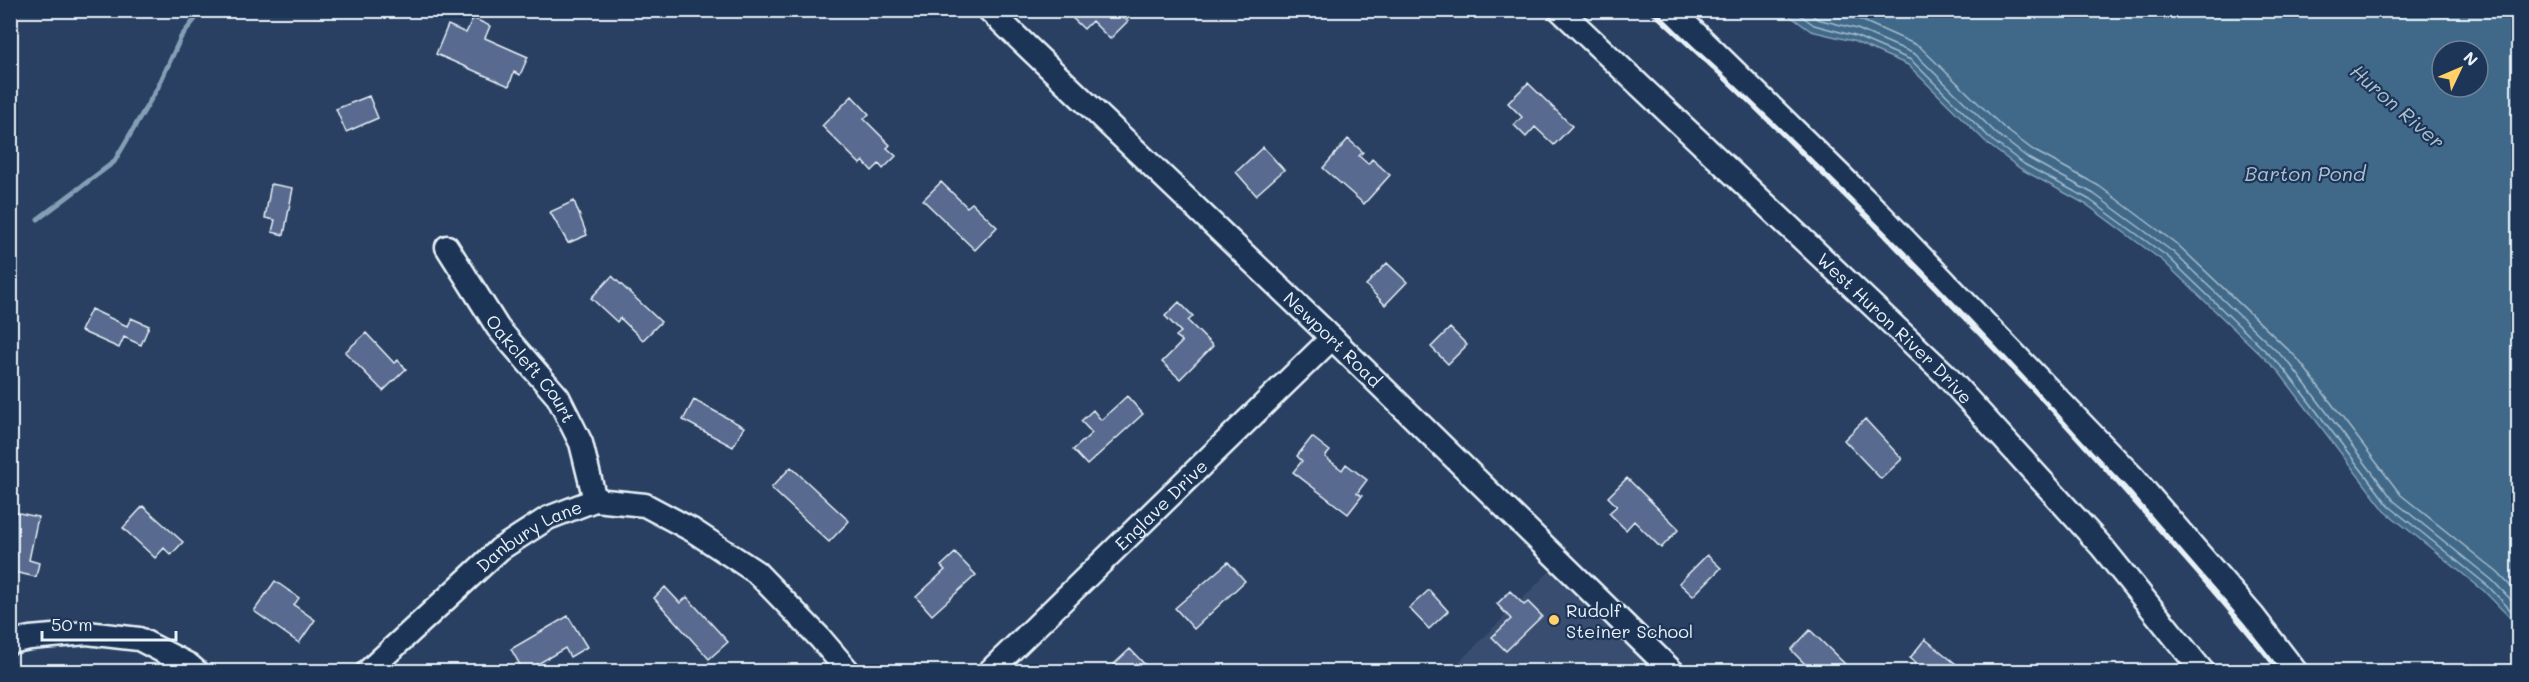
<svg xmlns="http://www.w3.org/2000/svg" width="2529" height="682" font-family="Mali,sans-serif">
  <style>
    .built { fill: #374d70 }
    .water { fill: #416989; stroke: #849fb5; stroke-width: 1.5; fill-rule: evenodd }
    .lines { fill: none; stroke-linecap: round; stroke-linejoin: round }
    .shore { stroke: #a5bbcc; stroke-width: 1.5 }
    .stream { stroke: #849fb5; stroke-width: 5 }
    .building { fill: #586b8f; stroke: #e8f1f8; stroke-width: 1.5 }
    .minor-casing { stroke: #e8f1f8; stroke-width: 27 }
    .minor { stroke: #1d3557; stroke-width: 22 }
    .rail { stroke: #e8f1f8; stroke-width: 4.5 }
    .poi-dot { fill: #ffd166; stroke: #1d3557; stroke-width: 2 }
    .labels { text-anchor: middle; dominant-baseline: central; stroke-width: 4.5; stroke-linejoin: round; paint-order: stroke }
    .street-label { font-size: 18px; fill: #e8f1f8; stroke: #1d3557 }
    .poi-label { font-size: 18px; fill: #e8f1f8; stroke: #1d3557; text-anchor: start }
    .water-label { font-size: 20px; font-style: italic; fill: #aec1d1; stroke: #1d3557 }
  </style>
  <rect width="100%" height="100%" fill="#294062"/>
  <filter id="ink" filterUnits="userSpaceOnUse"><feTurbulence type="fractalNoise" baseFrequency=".0167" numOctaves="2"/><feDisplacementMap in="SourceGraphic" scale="12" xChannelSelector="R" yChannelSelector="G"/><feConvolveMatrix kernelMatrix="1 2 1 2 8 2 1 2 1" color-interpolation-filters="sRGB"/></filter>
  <g filter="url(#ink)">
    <path class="built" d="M1553,568L1660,672H1449Z"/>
    <path class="water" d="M1783,11H2518V626L2484,591L2385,511L2279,372L2164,262L2087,205L2021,169L1989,145L1908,65L1853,41L1811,31ZM2442,51H2478V87H2442Z"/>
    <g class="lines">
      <path class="shore" d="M1793,10L1814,25L1855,36L1911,60L1993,141L2024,164L2090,200L2168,257L2284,369L2389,506L2488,586L2518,618
        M1806,10L1817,19L1857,29L1915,54L1998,135L2028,158L2094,194L2173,252L2290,364L2394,501L2492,580L2518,607
        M1822,10L1861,20L1919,46L2004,128L2033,150L2099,186L2178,245L2297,358L2401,495L2498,573L2518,594"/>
      <path class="stream" d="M38,219L114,162L158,87L181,37L202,10"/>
    </g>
    <path class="building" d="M1072,10H1117L1128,21L1110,39L1092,21L1084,29L1068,14Z
      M473,18L490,26L485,38L528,57L520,75L514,72L509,86L436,54L448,25L466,33Z
      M1528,83L1572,126L1554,145L1535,127L1526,137L1514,125L1522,117L1508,103Z
      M369,96L378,118L346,132L336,109Z
      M852,96L869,114L864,119L890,145L887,148L896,156L883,169L879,164L872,171L863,161L860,164L822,126Z
      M1348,139L1363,152L1359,156L1368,164L1372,159L1390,175L1364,204L1323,168Z
      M1263,147L1284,170L1256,195L1236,172Z
      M941,182L967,207L972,203L997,227L975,250L923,200Z
      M271,184L293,188L284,235L272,232L275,220L265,218Z
      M574,201L587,235L568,243L550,212Z
      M1387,263L1407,282L1385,305L1366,285Z
      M612,276L661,322L643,340L620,318L617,322L591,298Z
      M1179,302L1193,316L1188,321L1213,346L1180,379L1162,362L1182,342L1176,336L1181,332L1165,316Z
      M91,309L127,326L131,318L149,326L141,345L124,337L119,348L81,331Z
      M1450,328L1467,345L1448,364L1431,347Z
      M366,333L394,363L398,360L406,369L383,391L345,352Z
      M1127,396L1143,414L1087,465L1073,450L1092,433L1081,421L1093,410L1101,420Z
      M694,400L744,427L733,447L683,420Z
      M1865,419L1902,459L1881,479L1844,440Z
      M1312,437L1330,451L1325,457L1342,470L1346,464L1367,480L1357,493L1362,496L1348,514L1293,472L1302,461L1297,456Z
      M791,467L849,521L829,542L771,488Z
      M1627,478L1679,529L1661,548L1634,521L1626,530L1609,513L1617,506L1608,497Z
      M143,506L183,542L171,555L164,548L155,558L123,528Z
      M10,511L38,517L29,560L39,563L36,577L10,571Z
      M955,553L976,575L932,615L916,597L945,570L941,566Z
      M1707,555L1721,568L1693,596L1679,583Z
      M1228,562L1245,581L1194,629L1175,608Z
      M275,581L299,598L294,605L315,620L299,643L254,611Z
      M665,587L680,603L687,597L728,642L709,659L654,598Z
      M1429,590L1448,611L1429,629L1409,608Z
      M1510,591L1524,605L1528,602L1542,616L1506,651L1492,637L1511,619L1497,604Z
      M568,616L587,647L570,657L565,648L524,672L511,649Z
      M1810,630L1845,664L1837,672H1813L1791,650Z
      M1925,639L1966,672H1927L1910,658Z
      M1130,649L1152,672H1120L1114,664Z"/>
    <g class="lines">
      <defs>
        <g id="minor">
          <path id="s1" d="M989,10L1332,338L1673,672"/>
          <path id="s2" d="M1560,10L1943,372L2102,547L2203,672"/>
          <path d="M1672,10L1879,213L2134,478L2253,616L2296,672"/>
          <path id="s3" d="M447,247L498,328L558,397L581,443L595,500"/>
          <path d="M10,642L30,638L87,633L139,639L189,665L197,672"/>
          <path id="s4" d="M367,672L500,549L548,518L595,500L645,505L692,530L756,572L820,638L849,672"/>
          <path id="s5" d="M989,672L1332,338"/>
        </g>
      </defs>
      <use href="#minor" class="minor-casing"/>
      <use href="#minor" class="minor"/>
      <path class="rail" d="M1651,10C1810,154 1961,307 2103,466C2163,534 2224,600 2280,672"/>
    </g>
  </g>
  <circle class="poi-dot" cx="1554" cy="620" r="6"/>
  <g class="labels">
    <g class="street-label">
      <text stroke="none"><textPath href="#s2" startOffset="462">West Huron River Drive</textPath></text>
      <text stroke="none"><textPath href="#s1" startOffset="476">Newport Road</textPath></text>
      <text stroke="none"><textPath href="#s3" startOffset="148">Oakcleft Court</textPath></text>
      <text stroke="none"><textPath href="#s5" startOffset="240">Englave Drive</textPath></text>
      <text stroke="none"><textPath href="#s4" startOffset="213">Danbury Lane</textPath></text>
    </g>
    <g class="poi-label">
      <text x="1566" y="610">Rudolf<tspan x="1566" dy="21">Steiner School</tspan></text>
    </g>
    <g class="water-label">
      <text transform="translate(2398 106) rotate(41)">Huron River</text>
      <text x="2305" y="173">Barton Pond</text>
    </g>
  </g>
  <rect width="2529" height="682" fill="none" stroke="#1d3557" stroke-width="36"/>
  <rect x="18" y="18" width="2493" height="646" fill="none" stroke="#e8f1f8" stroke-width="2" filter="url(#ink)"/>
  <g transform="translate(2460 69) rotate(46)"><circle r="28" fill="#1d3557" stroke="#6e8097" stroke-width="1.5"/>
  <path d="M0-4.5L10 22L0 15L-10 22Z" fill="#ffd166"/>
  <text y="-9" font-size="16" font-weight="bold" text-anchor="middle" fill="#e8f1f8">N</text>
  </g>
  <path d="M42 631v9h134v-9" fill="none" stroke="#e8f1f8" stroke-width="3"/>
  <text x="51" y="631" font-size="18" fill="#e8f1f8" stroke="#1d3557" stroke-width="4.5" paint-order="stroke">50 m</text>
</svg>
